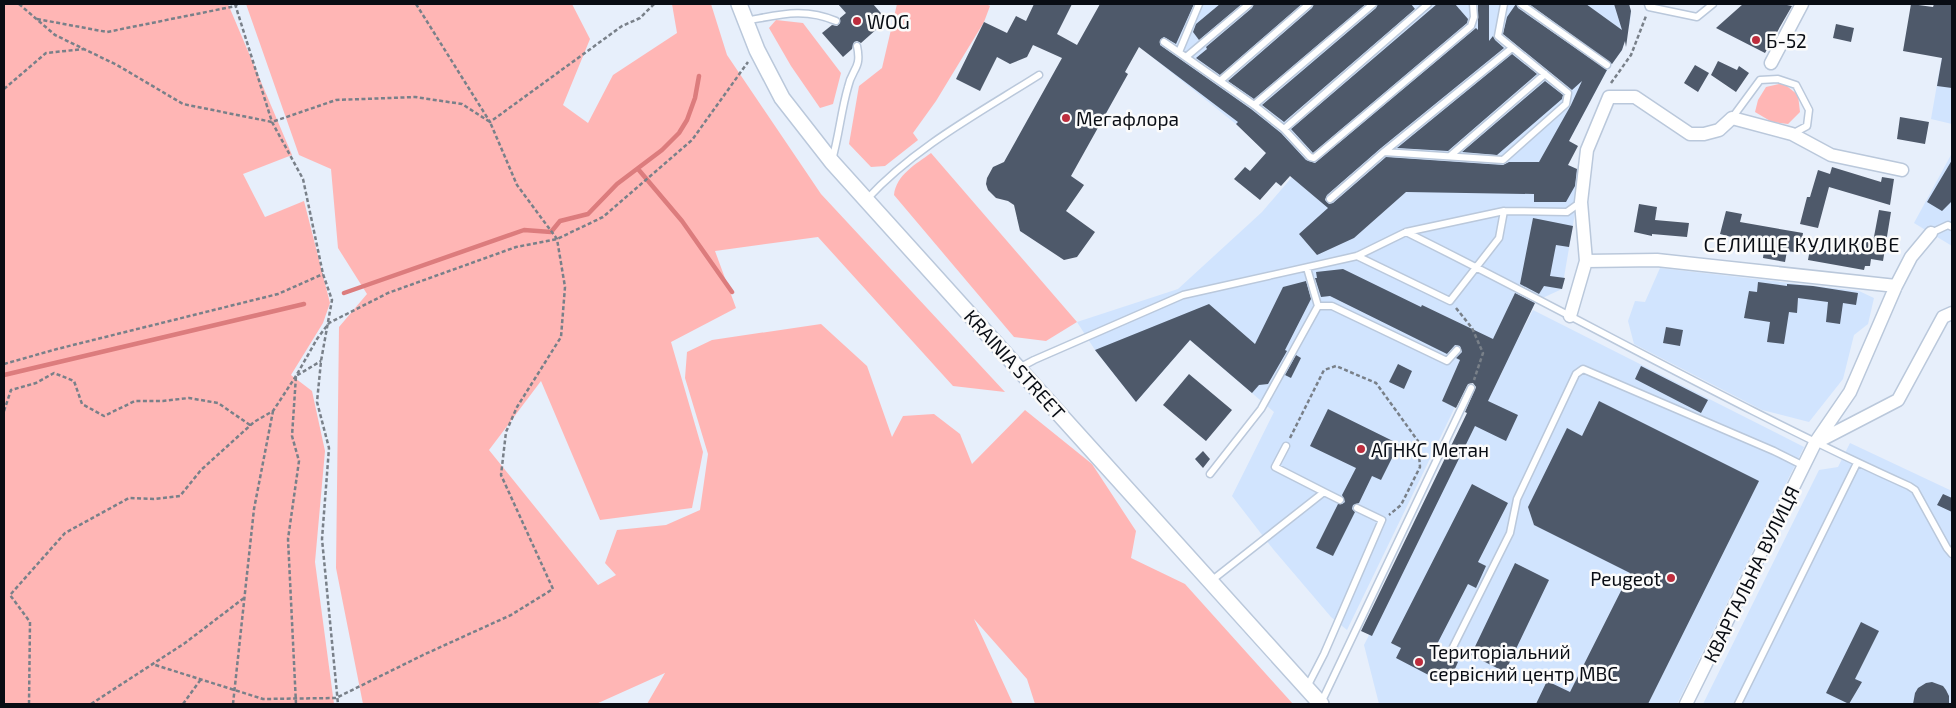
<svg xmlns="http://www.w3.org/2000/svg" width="1956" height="708" font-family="'Exo 2',sans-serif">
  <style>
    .built { fill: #d1e4fe }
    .green { fill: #ffb6b5 }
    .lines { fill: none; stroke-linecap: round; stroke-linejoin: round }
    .stream { stroke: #dc7c7d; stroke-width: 4.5 }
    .building { fill: #4e596a }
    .service-casing { stroke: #bac8db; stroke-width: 9 }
    .minor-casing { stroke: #bac8db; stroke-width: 15 }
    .tertiary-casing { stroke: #bac8db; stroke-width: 18 }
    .path { stroke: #798089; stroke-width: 2.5; stroke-dasharray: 4 2.5; stroke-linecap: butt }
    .service { stroke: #fff; stroke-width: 6 }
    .minor { stroke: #fff; stroke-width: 12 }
    .tertiary { stroke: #fff; stroke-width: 15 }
    .poi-dot { fill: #bd2d3d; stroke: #fbfbfb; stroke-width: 2 }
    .labels { text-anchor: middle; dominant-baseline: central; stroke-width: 5; stroke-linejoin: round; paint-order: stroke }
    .poi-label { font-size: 19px; fill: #090d14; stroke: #fbfbfb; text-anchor: start }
    .street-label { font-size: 19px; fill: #090d14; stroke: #fbfbfb }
    .neighbourhood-label { font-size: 20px; letter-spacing: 1px; fill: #090d14; stroke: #fbfbfb }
  </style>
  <rect width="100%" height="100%" fill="#e7effb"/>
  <path class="built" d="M1170,4H1629L1631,11L1630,23L1622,50L1606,72L1569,141L1568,165L1582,172L1562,289L1536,301L1518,339L1533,310L1804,447L1677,704H1379L1364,645L1503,370L1465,350L1442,401L1455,407L1347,630L1331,617L1273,549L1232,496L1274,412L1190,340L1136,402L1095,350L1077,322L1178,289L1262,212L1292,177L1236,124L1147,53Z
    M1951,4H1952V124L1931,119Z
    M1952,153V246L1914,223Z
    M1660,268L1859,291L1874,298L1868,324L1854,335L1843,379L1809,422L1762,410L1634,344L1628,321L1635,301L1645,302Z
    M1850,443L1952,491V704H1703L1819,470L1838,467Z"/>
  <path class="green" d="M4,4H228L292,155L243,174L265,217L304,201L330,303L323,323L291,375L312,391L325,451L315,562L334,704H4Z
    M246,4H572L590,39L563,105L588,123L613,75L677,33L672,4H711L727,55L821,194L1005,392L953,386L818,237L715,251L736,308L671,342L703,452L692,508L600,520L541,381L489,450L598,585L616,575L605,563L617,530L666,525L700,510L708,454L685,378L687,352L712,340L821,324L867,366L892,437L903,416L934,414L960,434L972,464L1025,410L1092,464L1136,531L1131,558L1185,584L1293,704H1035L1027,679L974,619L1013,704H647L665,673L596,704H363L336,568L339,327L367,294L338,248L331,169L299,155Z
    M897,4H986L990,6L984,22L936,101L913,133L918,140L885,166L871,167L849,144L859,86L882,68Z
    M776,20L803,23L841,73L833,104L820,108L791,66L769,28Z
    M1783,83L1798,95L1800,112L1788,124L1772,122L1755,112L1758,100L1766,87Z
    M931,153L1077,322L1046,341L1014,337L894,195C896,175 916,164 931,153Z"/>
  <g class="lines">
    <path class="stream" d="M638,169L682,221L732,292
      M344,293L524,230L551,232L560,221L588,214L617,184L662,150L679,133L687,120L695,98L699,76
      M4,375L304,304"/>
  </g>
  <path class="building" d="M838,4H873L887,20L861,43L857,41L854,42L852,49L843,57L822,33L832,25L837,26L840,23V18L846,13Z
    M1034,4H1072L1057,34L1077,45L1100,4H1194L1176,44L1164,37L1160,40V45L1251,109L1281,133L1306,160L1315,163L1476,28L1478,30V4H1489V41L1493,36L1495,40L1504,48L1381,148L1327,195L1325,200L1329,204L1333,203L1386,157L1503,165L1509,162H1539L1571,105L1582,81L1572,90L1503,34L1507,17L1516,4L1518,8L1607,70L1569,141L1578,146L1568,165L1577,169L1575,186L1566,202H1534V194L1406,192L1354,238L1317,255L1299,234L1328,208L1290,176L1281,186L1276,182L1260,200L1234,179L1245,167L1250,171L1266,153L1236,124L1238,122L1139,47L1125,72L1128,74L1071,176L1084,185L1066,211L1095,232L1077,257L1064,260L1020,231L1014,205L1008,201L996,198L988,190L986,184L987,178L993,167L1004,162L1062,58L1033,45L1027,57L1010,64L997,57L980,91L956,79L984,22L1007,33L1016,16L1026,21Z
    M1220,4H1242L1199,40L1193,32L1196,24Z
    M1254,4H1302L1220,75L1196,58L1207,49L1206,47L1252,8Z
    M1314,4H1366L1254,99L1228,81L1312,8Z
    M1378,4H1411L1415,9L1284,122L1262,105L1376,8Z
    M1437,4H1455L1468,19L1467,23L1313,153L1291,129Z
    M1529,4H1586L1622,30L1614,4H1629L1631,11L1626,47L1625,41L1622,50L1612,64Z
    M1743,4H1782L1792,6L1765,53L1716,28Z
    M1911,4L1933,7L1934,4H1952V88L1937,86L1942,58L1903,51Z
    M1836,24L1854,28L1851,42L1833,38Z
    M1512,54L1537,74L1448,151L1397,148Z
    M1718,61L1737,70L1739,66L1749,73L1736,92L1711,75Z
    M1695,65L1709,73L1698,92L1684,83Z
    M1545,81L1563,95L1562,99L1497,155L1462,152Z
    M1900,117L1929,122L1925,144L1897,139Z
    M1952,160V201L1942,211L1927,202Z
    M1832,167L1881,182L1882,177L1894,179L1890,205L1829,187L1818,228L1800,224L1807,197H1810L1818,170L1830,174Z
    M1639,204L1657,207L1655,220L1689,223L1687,237L1652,234V236L1634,232Z
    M1879,210L1891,212L1883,261L1871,259L1870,266H1865L1864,270L1808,260L1810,249L1826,251L1827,242L1857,248L1858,240L1873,242Z
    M1726,211L1742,214L1740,222L1803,233L1800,253L1787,251L1785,262L1763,258L1764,250L1738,246L1739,239L1720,234Z
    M1533,218L1573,226L1569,247L1556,245L1550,276L1565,278L1562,289L1544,286L1539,294L1520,284Z
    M1343,269L1421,307L1422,305L1493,339L1515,293L1535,303L1488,401L1518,415L1506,441L1475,426L1372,636L1361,631L1467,413L1465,412L1476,387L1473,383L1468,384L1456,408L1442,401L1460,360L1456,358L1462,352L1460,346L1455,345L1447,354L1330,296L1321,297L1315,278H1317L1316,272Z
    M1306,281L1311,299L1285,350L1287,351L1268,384L1259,385L1252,393L1190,340L1136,402L1095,350L1209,304L1255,344L1283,287Z
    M1758,282L1787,286V284L1813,286L1858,293L1856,305L1843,303L1840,324L1826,322L1828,302L1798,298L1797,313L1789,312L1784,344L1767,342L1770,322L1744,318L1749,291L1757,292Z
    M1666,327L1683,330L1680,346L1663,343Z
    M1296,355L1301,358L1291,378L1285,375Z
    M1398,364L1412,371L1404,389L1389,382Z
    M1641,366L1708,400L1701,413L1635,379Z
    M1189,374L1232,410L1206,441L1163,405Z
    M1599,401L1759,481L1648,704H1536L1547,681L1570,692L1630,573L1534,525L1528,507L1567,428L1582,436Z
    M1328,409L1399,444L1381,480L1372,476L1359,503L1353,505L1352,509L1355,512L1333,556L1316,548L1338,504H1342L1345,502L1342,495L1356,468L1310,446Z
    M1203,451L1210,459L1203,468L1195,459Z
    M1472,484L1508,503L1478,562L1486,566L1476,588L1468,584L1434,650L1458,662L1451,678L1443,674L1440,681L1396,658L1401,648L1391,643Z
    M1943,494L1952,498V512L1937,505Z
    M1515,563L1549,580L1505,672L1471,655Z
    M1861,622L1879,631L1855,679L1862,682L1849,704L1826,693Z
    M1932,682L1943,686L1946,690L1949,696V704H1913L1915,693L1918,688L1926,683Z"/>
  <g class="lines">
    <defs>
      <path id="service" d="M1521,4L1607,65
        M1648,4L1649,7L1697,17L1713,4
        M745,21C779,15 803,7 836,21
        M1164,42L1254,105L1284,129L1310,157L1314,158L1471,26L1474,17L1473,4
        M1179,52L1199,4
        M1186,57L1249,4
        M1220,81L1309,4
        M1254,105L1373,4
        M1732,118L1760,80L1778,79L1796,85L1809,110L1807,126L1792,134
        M1284,129L1428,4
        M1384,152L1503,160L1566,104L1568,93L1498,36L1504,4
        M1450,156L1545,74
        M832,160C839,136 841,111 848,87C852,68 862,69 857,46
        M867,199C915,147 979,113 1039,75
        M1330,199L1384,152L1512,48
        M1406,232C1574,315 1738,409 1909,486L1915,490L1947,548L1952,554
        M1931,233L1948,225L1952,227
        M1357,256L1450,301L1499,238L1504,211
        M1318,306H1332L1447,361L1457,350
        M1019,368L1034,360L1183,295L1357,256L1406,232L1504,211L1567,212L1581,202
        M1286,446L1275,467L1324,492
        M1210,474L1261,409L1318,306L1307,268
        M1211,581L1324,492L1340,500
        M1453,647L1510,533L1517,499L1576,374L1583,369L1774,451L1804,466
        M1307,687L1324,654L1382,520L1357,508
        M1321,703L1471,388
        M1738,704L1857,463"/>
      <path id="minor" d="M1771,63L1802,4
        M1586,261L1657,260L1896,286
        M1570,316L1586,261L1581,202L1587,150L1609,97H1635L1690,134H1704L1719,130L1732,118L1792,134L1831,155L1902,170
        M1817,442L1898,400L1943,317L1952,313
        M1686,704L1815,443L1850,392L1896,286L1911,257L1931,233"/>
      <path id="tertiary" d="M739,4L757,50L782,98L832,162L1321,704"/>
    </defs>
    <use href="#service" class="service-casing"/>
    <use href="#minor" class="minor-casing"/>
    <use href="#tertiary" class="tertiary-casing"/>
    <path class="path" d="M19,4L55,35L117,65L183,104L272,122L336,100L415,97L462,104L490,122L517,185L557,239L565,287L561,337L517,407L506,432L501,475L553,589L511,615L423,655L336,698L263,699L152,664
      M235,4L272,122L303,179L323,274L332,300L321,361L317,402L329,448L322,539L338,704
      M416,4L490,122L622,26L640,18L654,4
      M37,19L107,32L236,6L237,4
      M1611,83L1631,55L1646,16
      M4,89L46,53L84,49
      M1456,308L1472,328L1483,353L1474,380
      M4,364L57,349L278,294L323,274
      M4,411L11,390L36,383L54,373L74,381L82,404L104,416L135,401H163L189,398L218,403L250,425
      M1290,438L1324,370L1336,366L1376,383L1418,441L1420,467L1401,505L1389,515
      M29,704L30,622L10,595L65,533L129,498L154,499L180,496L201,470L254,422L273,411L296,376L317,339L329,323L388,293L516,247L557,239L603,217L692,140L748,62
      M91,704L185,643L244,598
      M183,704L201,679
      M233,704L254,509L273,411
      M296,704L288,539L299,461L292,436L296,376L321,361"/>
    <use href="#service" class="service"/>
    <use href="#minor" class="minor"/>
    <use href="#tertiary" class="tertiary"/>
  </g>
  <g class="poi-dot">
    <circle cx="857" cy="21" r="5"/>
    <circle cx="1756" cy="40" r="5"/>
    <circle cx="1066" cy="118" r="5"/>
    <circle cx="1361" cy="449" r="5"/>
    <circle cx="1671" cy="578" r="5"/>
    <circle cx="1419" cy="662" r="5"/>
  </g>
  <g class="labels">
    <g class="poi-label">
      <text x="867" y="21">WOG</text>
      <text x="1766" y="40">Б-52</text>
      <text x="1076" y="118">Мегафлора</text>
      <text x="1371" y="449">АГНКС Метан</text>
      <text x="1661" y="578" text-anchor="end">Peugeot</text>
      <text x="1429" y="651">Територіальний<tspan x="1429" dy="22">сервісний центр МВС</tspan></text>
    </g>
    <g class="street-label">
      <text transform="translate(1015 364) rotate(48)">KRAINIA STREET</text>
      <text transform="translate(1751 574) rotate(-64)">КВАРТАЛЬНА ВУЛИЦЯ</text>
    </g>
    <g class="neighbourhood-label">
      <text x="1802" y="244">СЕЛИЩЕ КУЛИКОВЕ</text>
    </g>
  </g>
  <rect width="1956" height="708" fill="none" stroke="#090d14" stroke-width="10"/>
</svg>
